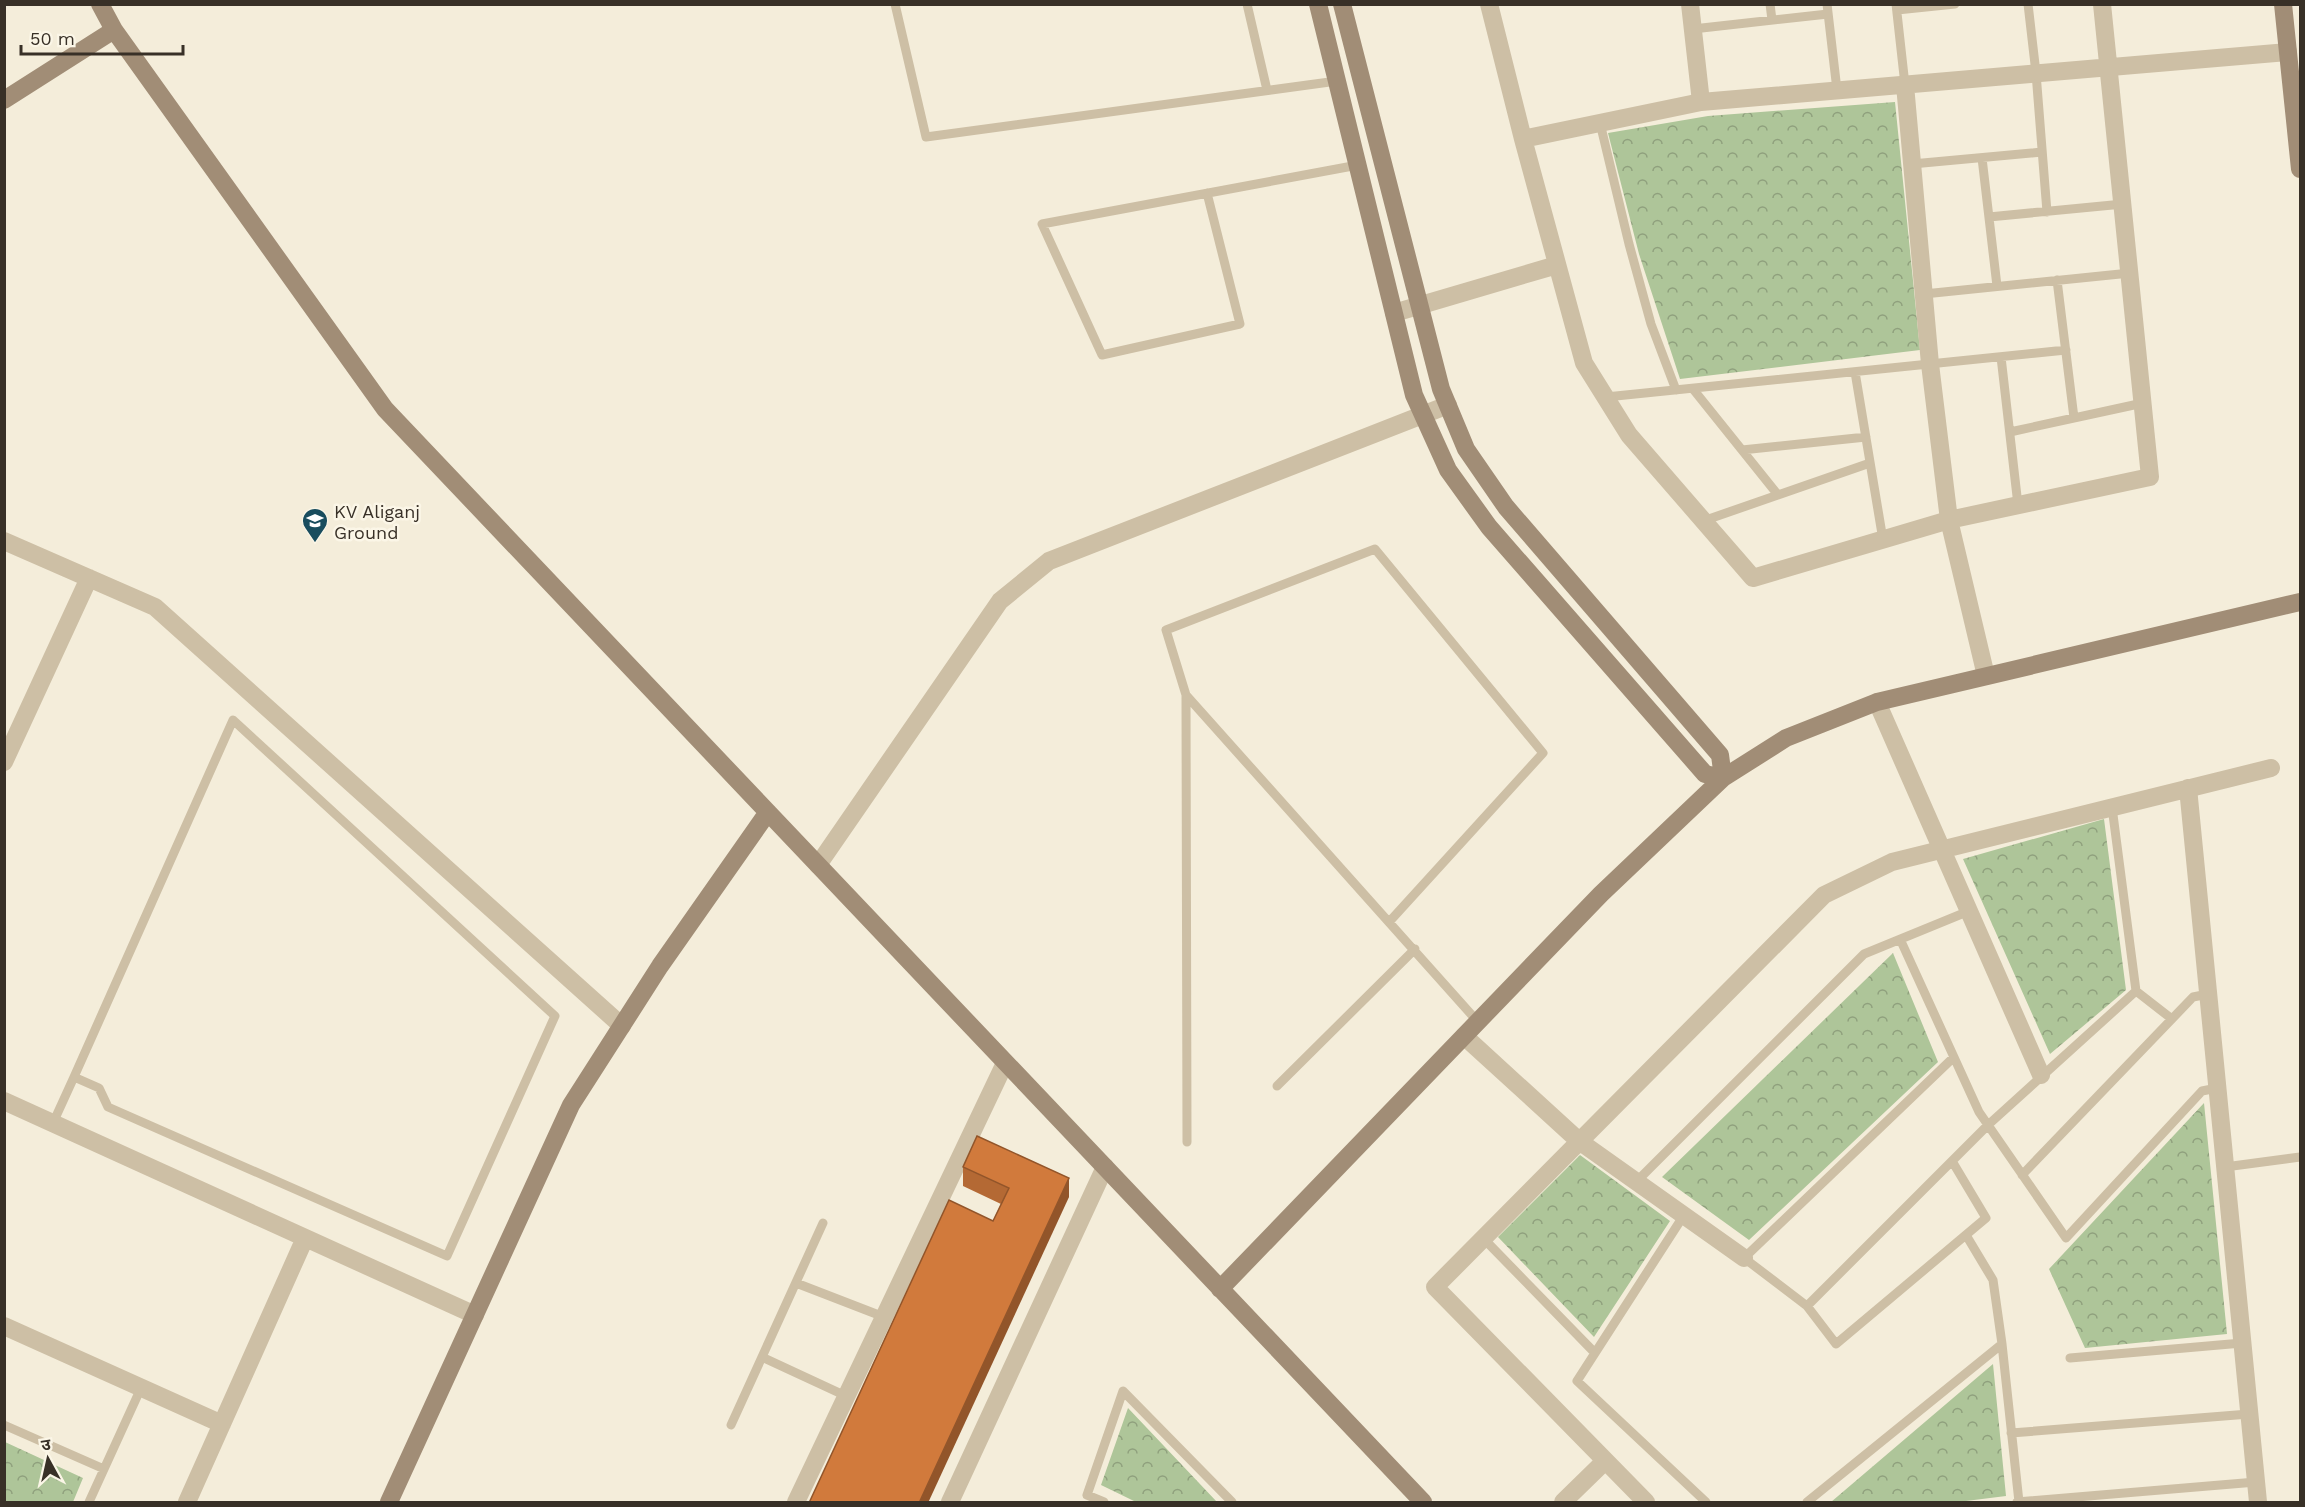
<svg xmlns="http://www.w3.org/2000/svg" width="2305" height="1507" font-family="'Work Sans','Noto Sans Devanagari',sans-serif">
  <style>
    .park { fill: url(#park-crowns) }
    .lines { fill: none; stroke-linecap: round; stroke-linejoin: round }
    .lane { stroke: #cdbfa5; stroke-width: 9 }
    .street { stroke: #cdbfa5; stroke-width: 18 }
    .secondary { stroke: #a18d76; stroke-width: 18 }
    .wall { fill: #b46934 }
    .shaded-wall { fill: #92552a }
    .building { fill: #d17a3c; stroke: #92552a; stroke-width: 1.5 }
    .labels { text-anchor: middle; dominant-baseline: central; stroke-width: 5; stroke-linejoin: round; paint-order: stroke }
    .poi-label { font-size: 18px; fill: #383027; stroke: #fbf6e7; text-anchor: start }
  </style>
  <defs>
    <pattern id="park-crowns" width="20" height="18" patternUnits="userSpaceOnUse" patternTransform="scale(1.5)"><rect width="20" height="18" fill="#aec599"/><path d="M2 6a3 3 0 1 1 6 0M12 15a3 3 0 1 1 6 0" fill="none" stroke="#8fa07d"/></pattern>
  </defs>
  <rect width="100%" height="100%" fill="#f4edda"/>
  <path class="park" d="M1895,102L1920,350L1680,379L1639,254L1608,133L1708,116Z
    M2104,819L2126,990L2050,1054L1963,859Z
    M1893,953L1938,1062L1749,1240L1662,1177Z
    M2204,1103L2227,1334L2085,1348L2049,1269Z
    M1580,1155L1670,1221L1594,1337L1498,1237Z
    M1993,1364L2006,1496L1958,1502H1831Z
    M1128,1408L1217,1502H1136L1101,1485Z
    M5,1442L83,1478L73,1502H5Z"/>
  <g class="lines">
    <path class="lane" d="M895,4L926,137L1337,81
      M1247,4L1267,90
      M1770,4L1772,20
      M1827,4L1837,90
      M1896,4L1905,85
      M2028,4L2036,73L2047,212
      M1897,10L1955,4
      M1693,29L1828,14
      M1600,123L1629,244L1651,324L1676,390
      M1982,158L1997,286
      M1912,164L2042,152
      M1207,193L1240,324L1102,355L1042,224L1358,165
      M1989,217L2123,204
      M2057,280L2074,418
      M1924,294L2130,273
      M2001,357L2018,505
      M1855,372L1883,540
      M1693,389L1778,495
      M1606,397L2066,350
      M2010,432L2143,403
      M1742,450L1866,437
      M1703,521L1870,463
      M1186,695L1187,1142
      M1390,921L1543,753L1375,549L1166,630L1186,695L1478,1022
      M1900,939L1979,1112L2066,1238L2202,1091L2217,1088
      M2136,991L2172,1019
      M1277,1086L1415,949
      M53,1123L74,1077L233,720L555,1016L447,1256L108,1107L99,1088L74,1077
      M1952,1161L1986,1218L1836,1344L1807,1306L1744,1258L1954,1057
      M2225,1167L2300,1157
      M2022,1175L2193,997L2208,994
      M1636,1182L1864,954L1969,911
      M1684,1215L1577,1381L1706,1502
      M1966,1235L1993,1280L2002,1344L2019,1502
      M1483,1238L1595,1353
      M796,1283L884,1317
      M1807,1306L1988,1125L2136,991L2112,807
      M762,1357L846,1396
      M2070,1358L2242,1343
      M4,1425L104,1469
      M731,1425L823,1223
      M2011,1433L2249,1414
      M89,1502L141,1388
      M1104,1502L1087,1495L1123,1391L1232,1502
      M1807,1502L2002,1344
      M2017,1502L2256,1482"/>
    <path class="street" d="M1489,4L1523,139L1584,363L1629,435L1753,578L1949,520L2150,477L2102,4
      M1690,4L1701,102
      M1905,85L1930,364L1949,520L1986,676
      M1523,139L1701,102L2288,52
      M1394,313L1557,265
      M4,541L155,607L622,1026
      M1877,702L2041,1075
      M4,762L89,578
      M2188,788L2258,1502
      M818,865L1000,601L1049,561L1448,405
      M1464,1036L1579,1141L1744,1258
      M4,1101L475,1315
      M4,1326L222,1424
      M187,1502L305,1238
      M796,1502L1005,1063
      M950,1502L1105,1167
      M1563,1502L1605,1461
      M1646,1502L1435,1287L1824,895L1892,862L2271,768"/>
    <path class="secondary" d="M100,4L114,30L385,409L1423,1502
      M1318,4L1414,395L1448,470L1489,527L1705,774L1723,778L1720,755L1506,507L1466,449L1441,389L1342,4
      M2283,4L2300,169
      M4,100L114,30
      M1220,1289L1601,894L1723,778L1786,738L1877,702L2300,602
      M389,1502L571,1105L660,966L768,812"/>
  </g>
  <path class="wall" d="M963,1167L1069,1197L993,1221L1001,1204L963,1186Z"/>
  <path class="shaded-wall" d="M1069,1178V1197L928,1503H919Z"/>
  <path class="building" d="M977,1136L1069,1178L919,1503H809L949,1200L993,1221L1009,1188L963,1167Z"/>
  <defs>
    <symbol id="school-pin" viewBox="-11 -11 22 30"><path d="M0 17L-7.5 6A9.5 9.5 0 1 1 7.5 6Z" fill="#194d5e" stroke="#fbf6e7"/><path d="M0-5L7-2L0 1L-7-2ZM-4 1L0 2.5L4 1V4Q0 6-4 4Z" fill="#fff"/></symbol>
  </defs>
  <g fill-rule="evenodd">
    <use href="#school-pin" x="300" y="506" width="30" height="40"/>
  </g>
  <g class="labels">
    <g class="poi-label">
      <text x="334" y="511">KV Aliganj<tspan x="334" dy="21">Ground</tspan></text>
    </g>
  </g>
  <rect width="2305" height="1507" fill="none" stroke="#383027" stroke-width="12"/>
  <g transform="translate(48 1459) rotate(352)" stroke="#fbf6e7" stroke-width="4.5" paint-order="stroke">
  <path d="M0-4.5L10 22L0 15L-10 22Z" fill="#383027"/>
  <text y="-9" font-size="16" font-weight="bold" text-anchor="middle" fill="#383027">उ</text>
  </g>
  <path d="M21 45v9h162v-9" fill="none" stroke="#383027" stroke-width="3"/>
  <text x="30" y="45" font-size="18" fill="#383027" stroke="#fbf6e7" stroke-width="4.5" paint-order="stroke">50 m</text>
</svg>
